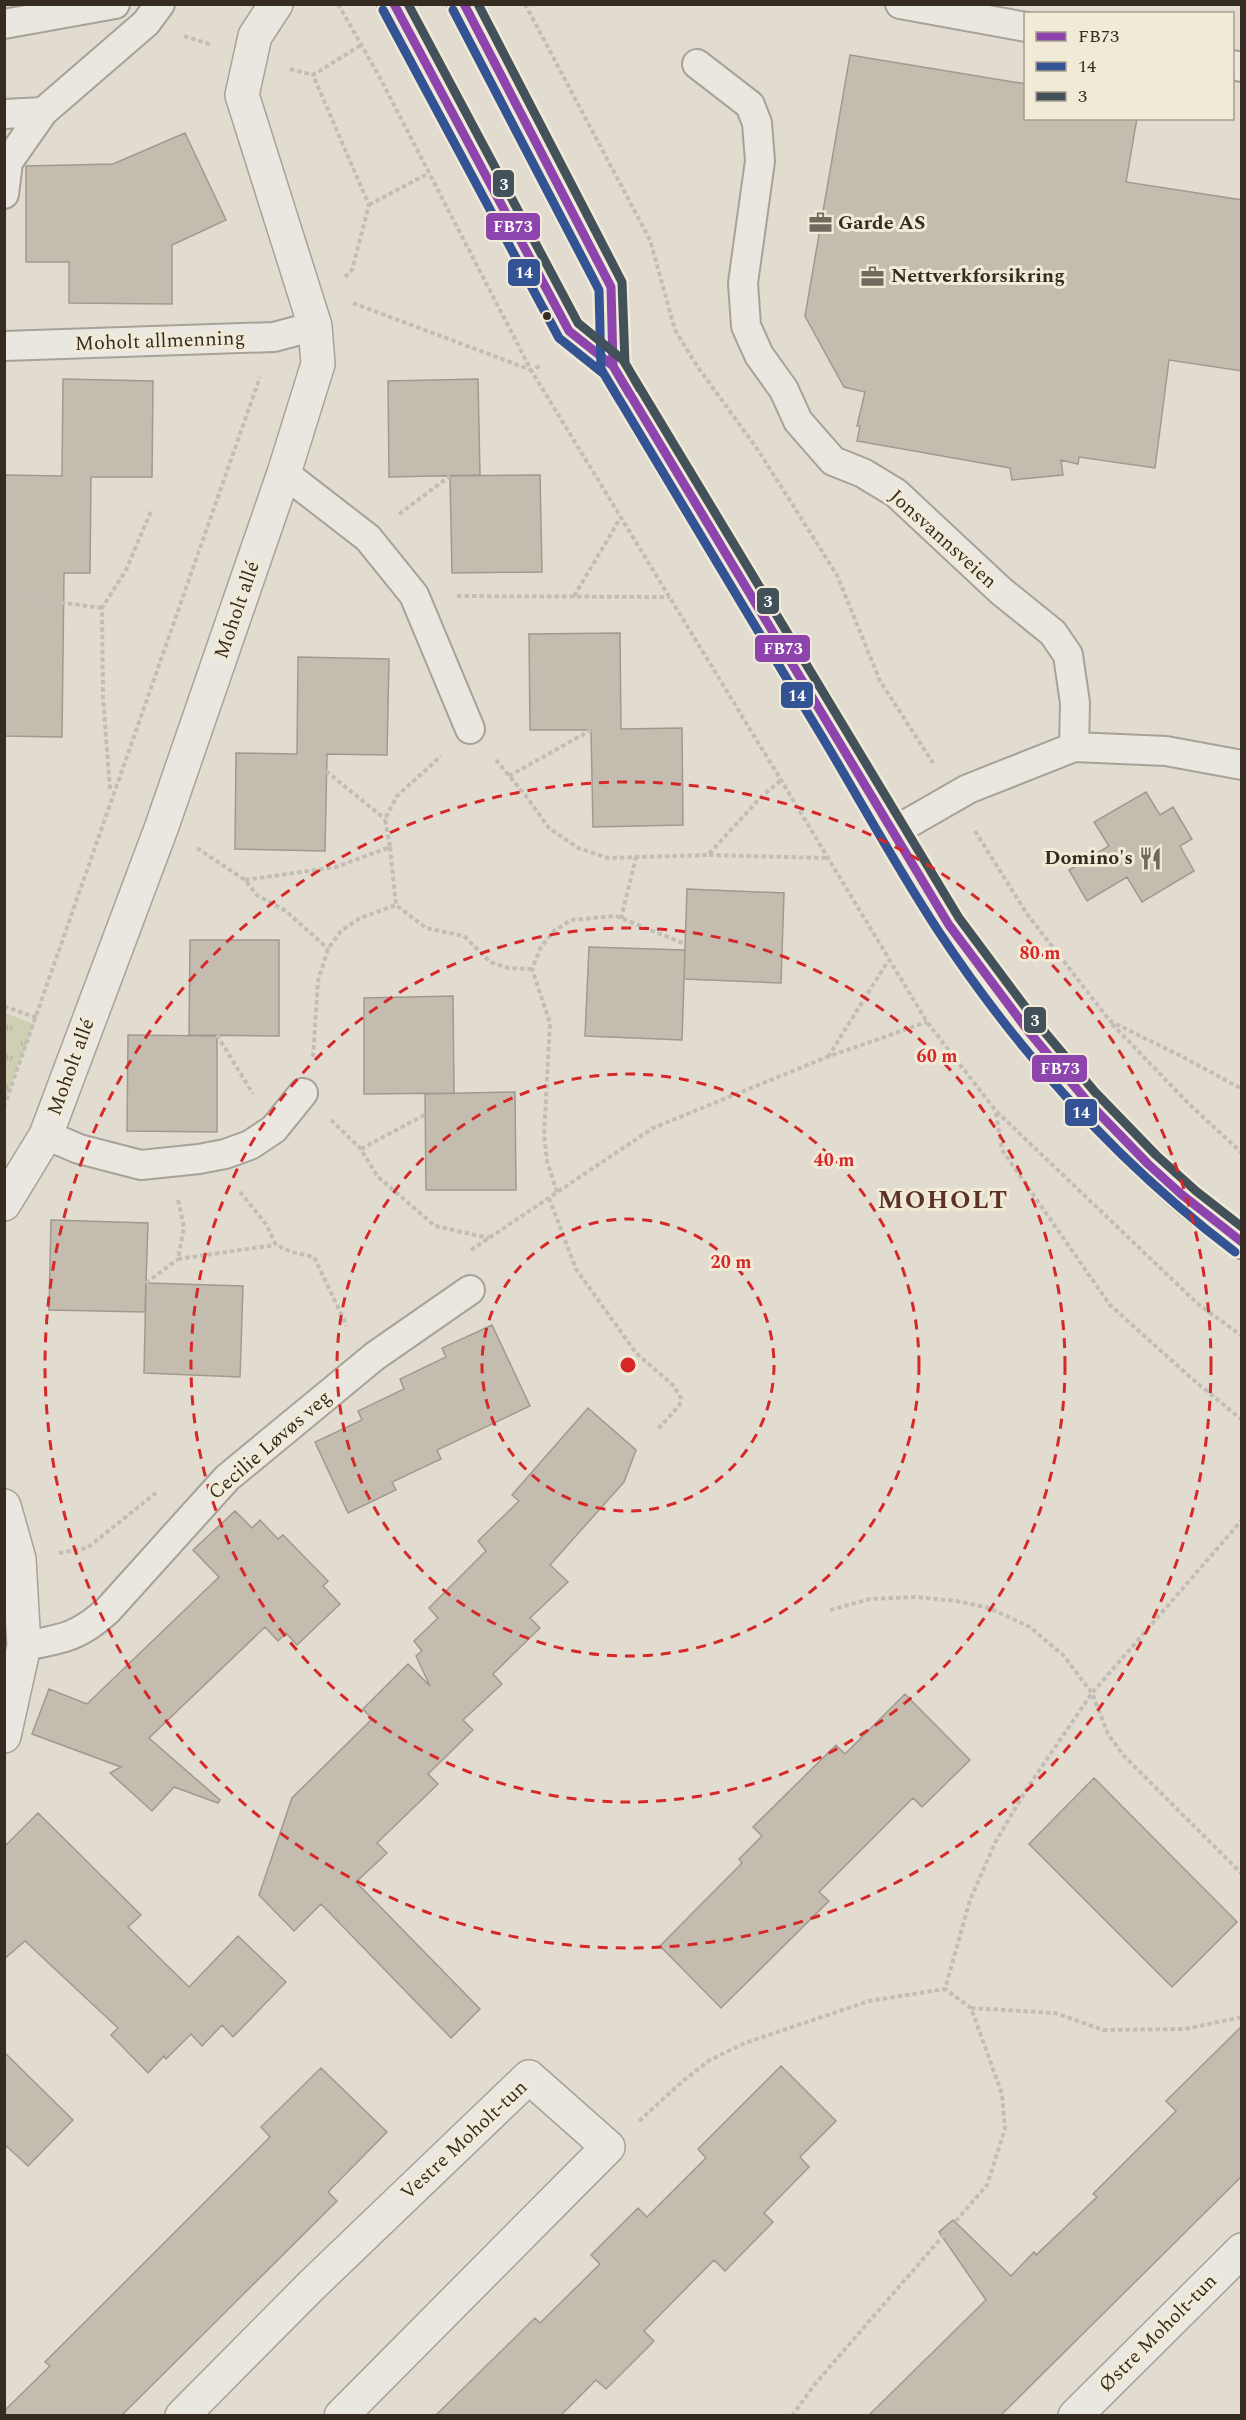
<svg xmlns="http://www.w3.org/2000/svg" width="1246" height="2420" font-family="Spectral,serif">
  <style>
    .park { fill: url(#park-tufts) }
    .building { fill: #c5bcb0; stroke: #a1998e; stroke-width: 1.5 }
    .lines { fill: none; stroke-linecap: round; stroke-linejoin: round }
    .lane-casing { stroke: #a7a298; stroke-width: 32 }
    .street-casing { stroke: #a7a298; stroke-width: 36 }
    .secondary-casing { stroke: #979188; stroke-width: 36 }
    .path { stroke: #c2beb7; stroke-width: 4; stroke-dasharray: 4.5 3; stroke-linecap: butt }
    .lane { stroke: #eae7e0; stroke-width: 28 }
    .street { stroke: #eae7e0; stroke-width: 33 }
    .secondary { stroke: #eae7e0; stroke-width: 33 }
    .bus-1-casing { stroke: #f1ead6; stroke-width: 14 }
    .bus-2-casing { stroke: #f1ead6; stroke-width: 14 }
    .bus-3-casing { stroke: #f1ead6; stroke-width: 14 }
    .bus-1 { stroke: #8e44ad; stroke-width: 9 }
    .bus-2 { stroke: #335395; stroke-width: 9 }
    .bus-3 { stroke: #43525a; stroke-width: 9 }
    .ring { fill: none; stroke: #d62828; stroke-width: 3; stroke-dasharray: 10 8 }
    .bus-dot { fill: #352b21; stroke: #f1ead6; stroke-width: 2 }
    .labels { text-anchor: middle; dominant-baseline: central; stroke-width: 6; stroke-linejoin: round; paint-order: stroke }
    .poi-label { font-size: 20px; font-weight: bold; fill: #352b21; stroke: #f1ead6; text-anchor: start }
    .street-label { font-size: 20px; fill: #352b21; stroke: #f1ead6 }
    .district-label { font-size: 26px; font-weight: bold; letter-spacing: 1.5px; fill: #5c3225; stroke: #f1ead6 }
    .centre { fill: #d62828; stroke: #f1ead6; stroke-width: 3 }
    .ring-label { font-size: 18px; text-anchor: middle; font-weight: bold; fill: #d62828; stroke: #f1ead6; stroke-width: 6; stroke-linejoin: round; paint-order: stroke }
    .line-badge { stroke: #f1ead6; stroke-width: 2 }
    .badge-label { font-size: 16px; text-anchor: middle; font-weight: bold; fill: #fff }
  </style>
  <defs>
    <pattern id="park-tufts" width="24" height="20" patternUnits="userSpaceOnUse" patternTransform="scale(1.5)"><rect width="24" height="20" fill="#cfd0b3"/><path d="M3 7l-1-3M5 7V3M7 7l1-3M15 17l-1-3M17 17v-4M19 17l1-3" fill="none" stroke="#b2b39a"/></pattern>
  </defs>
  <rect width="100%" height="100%" fill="#e1dccf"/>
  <path class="park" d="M5,1013L34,1024L5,1101L4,1013Z"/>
  <path class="building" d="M850,55L1026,84V118H1137L1126,182L1242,200V371L1169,360L1155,468L1079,457L1078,464L1061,460L1063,475L1012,480L1010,468L857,441L860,426H857L865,392L844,387L805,316Z
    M185,133L226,220L172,245V304L69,303V262H26V166L113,164Z
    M63,379L153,381L152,477H91L90,573H64L62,737L4,736V475L62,476Z
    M478,379L480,475L389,477L388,381Z
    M540,475L542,572L452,573L450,476Z
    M620,633L621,729L682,728L683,825L593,827L591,730H530L529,634Z
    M298,657L389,659L387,755L327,754L325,851L235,849L236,753L297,754Z
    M1146,792L1160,815L1173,807L1192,839L1180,846L1194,871L1142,902L1127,877L1087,901L1069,870L1109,846L1094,822Z
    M687,889L784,893L781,983L684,979Z
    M190,940H279V1036L189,1035Z
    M589,947L685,950L682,1040L585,1036Z
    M453,996L454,1093L364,1094V998Z
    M128,1035L217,1036V1132L127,1131Z
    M515,1092L516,1190H426L425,1094Z
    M51,1220L148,1223L145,1312L49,1310Z
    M146,1283L243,1286L240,1377L144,1373Z
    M492,1325L530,1406L437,1450L441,1459L392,1482L396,1490L348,1513L315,1442L362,1420L358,1411L404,1389L400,1379L446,1357L442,1348Z
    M588,1408L636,1450L624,1482L550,1565L568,1582L530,1618L540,1628L493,1674L502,1684L463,1720L473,1730L428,1774L438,1784L377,1843L387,1853L356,1882L480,2009L451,2038L321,1904L294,1931L259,1895L292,1798L372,1719L363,1709L408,1664L430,1686L416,1656L422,1651L414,1641L438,1618L429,1608L486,1551L478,1541L519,1501L512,1495Z
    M235,1511L252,1528L260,1520L278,1539L283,1535L328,1581L323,1586L340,1604L297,1645L286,1633L278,1641L265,1627L149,1738L220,1800L218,1803L174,1787L152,1811L110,1773L121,1767L32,1734L49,1689L87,1704L219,1577L193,1550Z
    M905,1694L970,1760L922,1807L913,1798L819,1892L829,1901L721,2008L660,1946L742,1863L739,1859L762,1836L753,1827L836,1745L845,1754Z
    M1094,1778L1237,1922L1172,1987L1029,1844Z
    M38,1813L141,1915L128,1927L189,1987L238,1936L286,1982L233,2037L222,2025L202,2046L191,2034L166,2059L164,2056L148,2073L111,2035L118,2028L25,1941L4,1959V1847Z
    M1242,2026V2176L1001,2415H869L986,2300L939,2232L953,2220L1011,2276L1034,2252L1036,2255L1097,2197L1093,2194L1176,2111L1166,2101Z
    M4,2052L73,2120L28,2166L4,2144Z
    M781,2066L836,2121L800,2157L809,2167L764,2213L773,2222L725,2271L714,2260L644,2331L654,2341L606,2389L596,2380L561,2415H436L535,2318L540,2323L600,2264L591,2255L638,2208L647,2217L706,2158L698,2149Z
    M321,2068L387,2132L328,2192L337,2201L122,2415H4V2411L50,2366L45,2362L270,2137L261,2127Z"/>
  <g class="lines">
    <defs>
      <path id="lane" d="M900,4L1026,27
        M4,24L115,4
        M697,64L750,105L757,123L760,161L743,283L746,326L759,355L784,390L798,421L833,461L863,473L896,493L1001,591L1053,633L1068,655L1075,703L1074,747
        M1232,65L1242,67
        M43,112L146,23L160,4
        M4,114L43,112L8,162L4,194
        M4,346L274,337L315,326
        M284,473L368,538L414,595L470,729
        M893,832L968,789L1074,747L1166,751L1242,765
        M46,1135L79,1149L141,1165L199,1159L225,1154L250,1145L274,1129L303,1093
        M24,1646C62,1639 79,1637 108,1610L227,1478L375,1356L470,1290"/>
      <path id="street" d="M4,1204L46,1135L162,826L284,473L318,364L315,326L242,95L255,36L276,4
        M4,1506L19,1559L24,1646L4,1736
        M182,2416L312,2285L529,2077L608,2147L341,2416
        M1075,2416L1242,2250"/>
      <path id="secondary" d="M394,4L569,331L613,366L949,925C1018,1022 1091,1115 1181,1194C1200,1211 1221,1226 1242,1242
        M464,4L611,287L613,366"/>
    </defs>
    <use href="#lane" class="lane-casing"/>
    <use href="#street" class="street-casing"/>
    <use href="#secondary" class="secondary-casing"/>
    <path class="path" d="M338,4L379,76L531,370L781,780L927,1022L996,1111L1198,1304L1242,1336
      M525,4L650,240L675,330L697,366L758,450L837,575L880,681L933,763
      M184,36L212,45
      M290,69L313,75
      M369,205L429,173
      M345,277L352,270L369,205L313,75L361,45
      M353,303L531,370L542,365
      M399,514L450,476
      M4,585L28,598L102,608
      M457,596L670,597
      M574,596L621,517
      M496,760L526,796L549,828L578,848L608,858L708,855L761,797L781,780
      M326,771L385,819
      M509,776L591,730
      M110,789L103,698L102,608L126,570L152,509
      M975,831L1027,914L1110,1021L1183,1057L1242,1089
      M390,847L396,905L426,928L464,936L490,962L508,968L532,969
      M197,848L245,880L257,895L286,911L328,949
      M709,855L827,858
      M245,880L336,867L390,847L385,819L397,796L441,756
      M621,919L636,857
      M4,1006L37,1018
      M1112,1024L1189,1104L1242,1153
      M217,1035L253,1094
      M313,1057L318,981L328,949L341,931L360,918L396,905
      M828,1057L888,961
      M4,1107L260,377
      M996,1113L1002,1150L1110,1305L1190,1377L1242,1420
      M331,1120L361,1149L377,1176L435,1226L489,1238
      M361,1149L426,1114
      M240,1192L266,1224L276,1245L292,1252L314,1257L347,1326
      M557,1192L547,1161L544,1135L550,1023L532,969L541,947L554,931L571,920L616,916L685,944
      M549,1198L576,1269L636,1353L673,1385L681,1398L679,1406L658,1429
      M178,1200L184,1227L178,1259L275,1245
      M471,1250L653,1128L827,1057L927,1022
      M146,1283L178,1259
      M59,1553L87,1548L157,1492
      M830,1610L870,1599L915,1597L957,1601L989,1608L1030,1627L1064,1656L1092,1693L1108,1734L1124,1756L1242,1874
      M971,2008L1055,2013L1103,2030L1185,2029L1242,2017
      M639,2121L684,2080L710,2060L745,2043L869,2001L945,1989L970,1900L996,1841L1028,1787L1092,1693L1242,1520
      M792,2416L815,2384L987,2185L1005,2129L1002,2094L971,2008L945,1989"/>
    <use href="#lane" class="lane"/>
    <use href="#street" class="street"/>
    <use href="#secondary" class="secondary"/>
    <defs>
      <path id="bus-1" d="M394,4L569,331L613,366L949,925L1029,1032L1086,1100L1148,1164L1181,1194L1242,1242
        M464,4L611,287L613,366L630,395"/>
      <path id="bus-2" d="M383,10L559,338L604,374C676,494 748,615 821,735C860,800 897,868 939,932C1019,1053 1119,1164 1235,1252
        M453,10L599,290L601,369L620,401"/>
      <path id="bus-3" d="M408,4L578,323L623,360L959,918L1038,1024L1095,1092L1156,1155L1196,1191L1242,1227
        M478,4L622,282L625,363L640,389"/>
    </defs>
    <use href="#bus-1" class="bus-1-casing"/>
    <use href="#bus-2" class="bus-2-casing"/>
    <use href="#bus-3" class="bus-3-casing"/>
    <use href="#bus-1" class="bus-1"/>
    <use href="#bus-2" class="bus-2"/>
    <use href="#bus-3" class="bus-3"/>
  </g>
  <g class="ring">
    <circle cx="628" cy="1365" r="146"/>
    <circle cx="628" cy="1365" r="291"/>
    <circle cx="628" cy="1365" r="437"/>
    <circle cx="628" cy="1365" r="583"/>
  </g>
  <defs>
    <symbol id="office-bare" viewBox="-9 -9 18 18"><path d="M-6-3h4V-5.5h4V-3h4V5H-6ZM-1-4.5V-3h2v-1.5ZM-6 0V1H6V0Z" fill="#71695e" stroke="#f1ead6" stroke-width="2.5" paint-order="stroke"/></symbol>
    <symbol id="restaurant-bare" viewBox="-9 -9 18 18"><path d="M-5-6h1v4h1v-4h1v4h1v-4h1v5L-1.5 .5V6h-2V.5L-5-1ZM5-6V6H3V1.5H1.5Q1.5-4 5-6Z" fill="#71695e" stroke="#f1ead6" stroke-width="2.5" paint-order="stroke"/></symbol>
  </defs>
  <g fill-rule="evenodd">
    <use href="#office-bare" x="804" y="206" width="33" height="33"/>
    <use href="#office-bare" x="856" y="260" width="33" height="33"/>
    <use href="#restaurant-bare" x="1134" y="842" width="33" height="33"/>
  </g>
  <circle class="bus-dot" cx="547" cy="316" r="5"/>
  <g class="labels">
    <g class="poi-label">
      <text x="838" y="223">Garde AS</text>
      <text x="891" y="276">Nettverkforsikring</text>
      <text x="1133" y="858" text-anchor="end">Domino's</text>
    </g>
    <g class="street-label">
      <text transform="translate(160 341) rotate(-2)">Moholt allmenning</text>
      <text transform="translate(943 539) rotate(42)">Jonsvannsveien</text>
      <text transform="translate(237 610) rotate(-71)">Moholt allé</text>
      <text transform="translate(71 1067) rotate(-70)">Moholt allé</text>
      <text transform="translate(270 1445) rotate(-41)">Cecilie Løvøs veg</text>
      <text transform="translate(464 2140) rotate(-43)">Vestre Moholt-tun</text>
      <text transform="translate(1158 2333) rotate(-45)">Østre Moholt-tun</text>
    </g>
    <g class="district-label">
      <text x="943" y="1200">MOHOLT</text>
    </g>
  </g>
  <circle cx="628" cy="1365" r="9" class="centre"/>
  <g class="ring-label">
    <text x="1040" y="959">80 m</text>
    <text x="937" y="1062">60 m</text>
    <text x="834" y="1166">40 m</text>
    <text x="731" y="1268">20 m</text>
  </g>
  <g class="line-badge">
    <rect x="492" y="169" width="23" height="29" rx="6" fill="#43525a"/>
    <rect x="485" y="212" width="56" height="29" rx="6" fill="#8e44ad"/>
    <rect x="507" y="258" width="34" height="29" rx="6" fill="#335395"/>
    <rect x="756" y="587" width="24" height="28" rx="6" fill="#43525a"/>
    <rect x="754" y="634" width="57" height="29" rx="6" fill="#8e44ad"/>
    <rect x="780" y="681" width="34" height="28" rx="6" fill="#335395"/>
    <rect x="1023" y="1006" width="24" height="28" rx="6" fill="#43525a"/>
    <rect x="1031" y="1054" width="57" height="29" rx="6" fill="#8e44ad"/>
    <rect x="1064" y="1098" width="34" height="29" rx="6" fill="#335395"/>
  </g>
  <g class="badge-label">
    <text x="504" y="190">3</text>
    <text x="513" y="232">FB73</text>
    <text x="524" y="278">14</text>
    <text x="768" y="607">3</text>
    <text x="783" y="654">FB73</text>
    <text x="797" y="701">14</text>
    <text x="1035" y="1026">3</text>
    <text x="1060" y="1074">FB73</text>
    <text x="1081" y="1118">14</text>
  </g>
  <rect width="1246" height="2420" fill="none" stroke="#352b21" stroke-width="12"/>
  <rect x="1024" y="12" width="210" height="108" fill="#f1ead6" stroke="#a69e8e" stroke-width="1.5"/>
  <rect x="1036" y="32" width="30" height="9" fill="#8e44ad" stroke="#a69e8e" stroke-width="1.5"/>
  <text x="1078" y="42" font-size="18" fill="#352b21">FB73</text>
  <rect x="1036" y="62" width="30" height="9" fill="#335395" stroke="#a69e8e" stroke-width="1.5"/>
  <text x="1078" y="72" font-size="18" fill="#352b21">14</text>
  <rect x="1036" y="92" width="30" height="9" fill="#43525a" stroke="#a69e8e" stroke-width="1.5"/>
  <text x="1078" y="102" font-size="18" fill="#352b21">3</text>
</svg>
